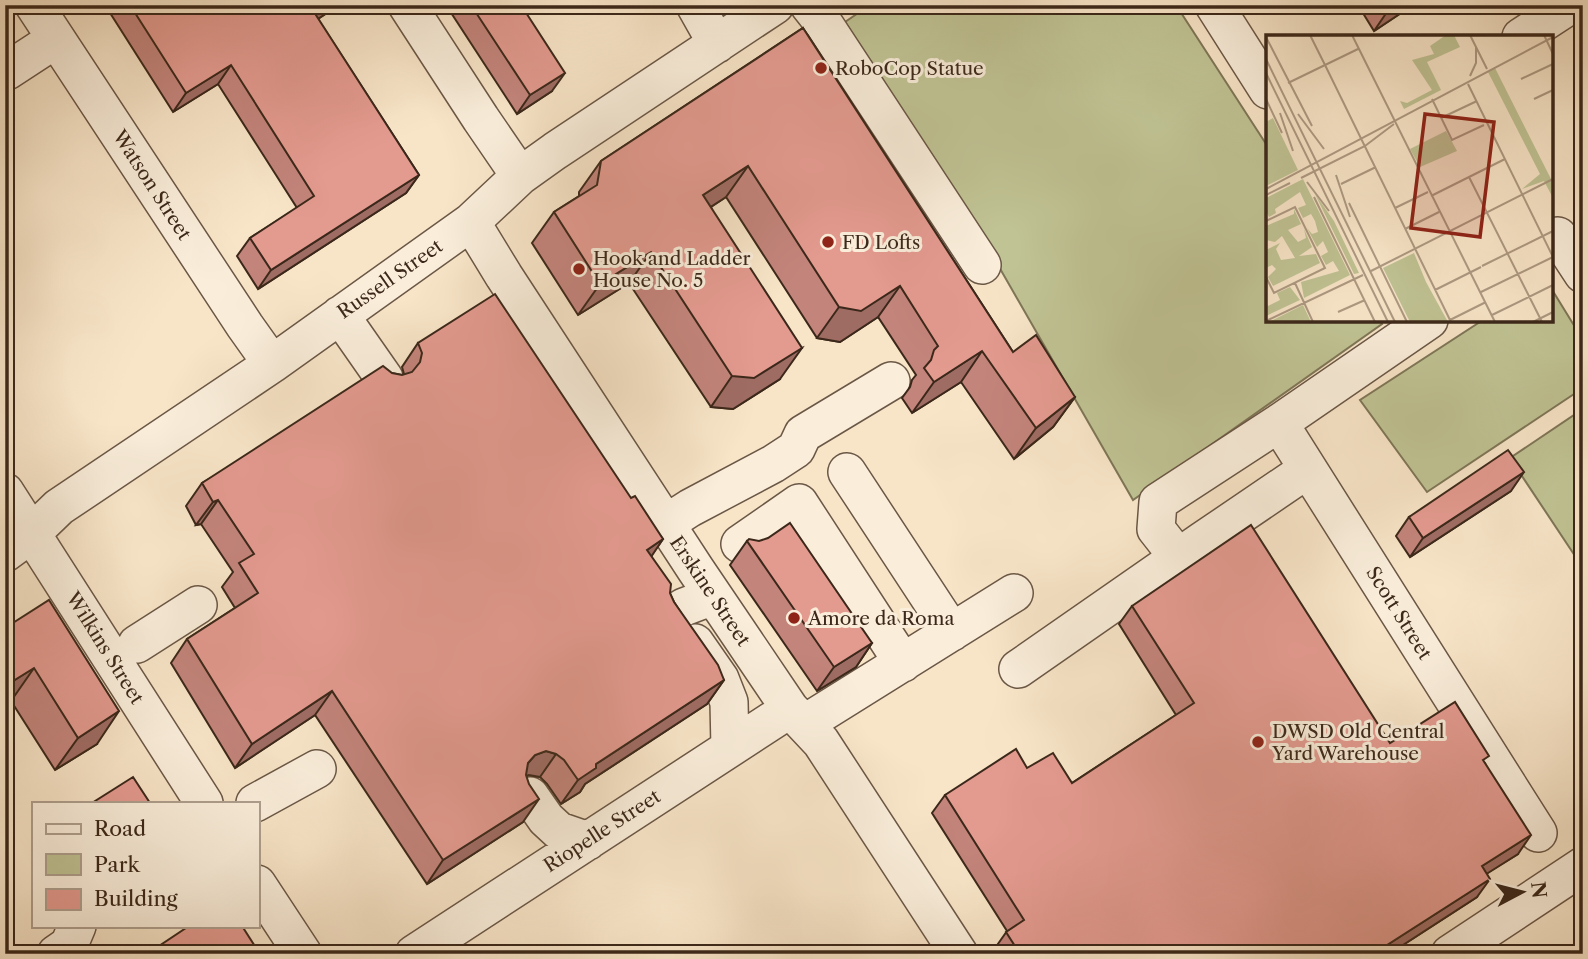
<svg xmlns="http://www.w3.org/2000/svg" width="1588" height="959" font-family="'Libre Caslon Text',serif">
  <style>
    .green { fill: #c0c394; stroke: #7e7657; stroke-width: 2 }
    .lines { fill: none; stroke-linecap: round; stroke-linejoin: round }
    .minor-casing { stroke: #6b5746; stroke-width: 40 }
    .minor { stroke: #faeedb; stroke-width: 37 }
    .wall { fill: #c3847b; stroke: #3c281a; stroke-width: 2 }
    .shaded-wall { fill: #9f6c64; stroke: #3c281a; stroke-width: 2 }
    .building { fill: #e39a8f; stroke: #3c281a; stroke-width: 2 }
    .poi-dot { fill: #8f2418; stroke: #faeedb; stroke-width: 2.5 }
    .labels { text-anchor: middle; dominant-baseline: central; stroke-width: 6; stroke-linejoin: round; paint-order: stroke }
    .poi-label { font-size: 19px; fill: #3c281a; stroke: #faeedb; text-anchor: start }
    .street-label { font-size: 19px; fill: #3c281a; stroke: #faeedb }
    .inset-road { fill: none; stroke: #ad9982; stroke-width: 2 }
    .view { fill: #8f2418; fill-opacity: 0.15; stroke: #8f2418; stroke-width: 3.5 }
    .inset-edge { fill: none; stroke: #3c281a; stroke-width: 3.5 }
  </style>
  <rect width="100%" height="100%" fill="#f8e5c8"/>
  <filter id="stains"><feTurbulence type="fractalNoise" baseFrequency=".00286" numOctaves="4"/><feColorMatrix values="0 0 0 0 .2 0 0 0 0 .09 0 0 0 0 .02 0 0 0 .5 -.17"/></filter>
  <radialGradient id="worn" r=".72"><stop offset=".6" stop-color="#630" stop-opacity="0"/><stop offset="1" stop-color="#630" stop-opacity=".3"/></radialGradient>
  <path class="green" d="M870,5H1176L1268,147V320H1379L1382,324L1133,500L956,192L845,22Z
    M1551,288L1583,340V388L1427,492L1360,400L1483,320H1551Z
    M1583,409V568L1510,458Z"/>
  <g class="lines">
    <defs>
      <path id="minor" d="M34,5L245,326L272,364
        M407,5L481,119L520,176
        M695,5L717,44
        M809,5L824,24L982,265
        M1214,5L1268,90
        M1521,37L1570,5
        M7,71L56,39
        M471,222L504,276L696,570L790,709L821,742L959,954
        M1558,236L1583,274
        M340,315L384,378
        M1429,320L1279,423L1538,833
        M847,472L952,632
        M5,492L204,803
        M665,524L690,508L773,464L796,449L803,434L891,381
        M740,544L799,503L903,663
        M5,553L31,534L59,507L272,364L471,222L520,176L555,151L775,5
        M1178,557L1156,529L1158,502L1279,423
        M663,620L684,607L713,596
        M695,643L720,679L729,702L730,748
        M137,644L198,605
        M1018,669L1202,541L1308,469
        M804,724L1014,593
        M530,796L546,819L559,831L588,841
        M255,803L317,769
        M257,884L303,954
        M56,954L69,945L77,926
        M414,954L790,709
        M1450,954L1583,866"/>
    </defs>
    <use href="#minor" class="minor-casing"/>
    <use href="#minor" class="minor"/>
  </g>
  <path class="wall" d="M105,5H339L318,19L419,175L406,193L258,289L237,256L250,238L297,208L218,84L173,112Z
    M446,5H521L552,91L517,114Z
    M1358,5H1413L1374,31Z
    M803,28L1013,352L1075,397L1053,427L1014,459L961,382L912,413L902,398L910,387L912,380L916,375L878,317L840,342L817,338L726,197L711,207L780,379L733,409L711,407L629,283L578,315L532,243L554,212L579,196V192L601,161Z
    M418,343L631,498L663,539L651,556L674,602L724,680L707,704L585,784L580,792L561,804L547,784L540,777L529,775L526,776L523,822L427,884L315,715L235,768L171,663L187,639L235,608L222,587L233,572L201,524L196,525L186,506L202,483L392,373L402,375L404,374L402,367Z
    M1511,491L1410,557L1396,536L1409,517Z
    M747,541L872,643L856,667L817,691L730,565Z
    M1132,606L1390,743L1485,763L1518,854L1487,873L1477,897L1389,954H995L993,951L1007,931L932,813L945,795L1027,768L1072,783L1176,715L1119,624Z
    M5,628L97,744L55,770L11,701Z"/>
  <path class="shaded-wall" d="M324,5H339L301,30L314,12Z
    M1397,5H1413L1374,31L1387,12Z
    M231,65L218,84L173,112L186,93Z
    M565,73L552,91L517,114L530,95Z
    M748,166L726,197L681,226L703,195Z
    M419,175L406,193L258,289L271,270Z
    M651,252L629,283L578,315L600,284Z
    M900,286L878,317L840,342L817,338L839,307Z
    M802,348L780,379L733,409L711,407L732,376Z
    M982,351L961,382L912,413L934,382Z
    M1075,397L1053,427L1014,459L1036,428Z
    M1524,472L1511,491L1410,557L1423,538Z
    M218,500L201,524L196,525L213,502Z
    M663,539L647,563V550Z
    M872,643L856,667L817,691L834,667Z
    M34,668L11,701L5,704V686Z
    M724,680L707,704L585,784L580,792L561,804L578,780L596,764Z
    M332,691L315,715L235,768L252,744Z
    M119,711L97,744L55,770L78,738Z
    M546,751L556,754L540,777L529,775L519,778L528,763L535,755Z
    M539,799L523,822L427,884L443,860Z
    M1531,835L1518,854L1469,885L1482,866Z
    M1490,879L1477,897L1389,954H1373Z"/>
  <path class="building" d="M130,5H324L314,12L419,175L271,270L250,238L314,196L231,65L186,93Z
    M471,5H521L565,73L530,95Z
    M1383,5H1397L1387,12Z
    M803,28L1013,352L1036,335L1075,397L1036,428L982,351L934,382L924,368L931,360L934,350L938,346L900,286L861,311L839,307L748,166L703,195L802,348L754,378L732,376L651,252L600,284L554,212L597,185L601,161Z
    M495,294L631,498L635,496L663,539L647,550L671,584L670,593L674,602L718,665L724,680L596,764V768L578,780L564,760L556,754L546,751L535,755L528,763L526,775L529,784L539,799L443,860L332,691L252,744L187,639L258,593L239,563L254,554L218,500L213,502L202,483L383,366L392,373L402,375L412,372L420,362L422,353L418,343Z
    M1508,450L1524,472L1423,538L1409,517Z
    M790,523L872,643L834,667L747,541L749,539L759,541L768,538Z
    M1251,525L1390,743L1455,702L1489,756L1483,760L1531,835L1482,866L1490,879L1373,954H1020L1006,932L1024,920L945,795L1016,749L1027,768L1053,753L1072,783L1194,703L1132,606Z
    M49,600L119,711L78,738L34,668L5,686V628Z
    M133,777L150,803H92Z
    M189,926H242L260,954H147Z"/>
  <g class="poi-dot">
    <circle cx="821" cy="68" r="7"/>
    <circle cx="828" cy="242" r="7"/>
    <circle cx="579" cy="269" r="7"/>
    <circle cx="794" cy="618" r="7"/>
    <circle cx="1258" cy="742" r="7"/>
  </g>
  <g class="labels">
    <g class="poi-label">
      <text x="835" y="68">RoboCop Statue</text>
      <text x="842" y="242">FD Lofts</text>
      <text x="593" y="258">Hook and Ladder<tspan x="593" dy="22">House No. 5</tspan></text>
      <text x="808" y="618">Amore da Roma</text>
      <text x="1272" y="731">DWSD Old Central<tspan x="1272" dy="22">Yard Warehouse</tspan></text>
    </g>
    <g class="street-label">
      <text transform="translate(152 185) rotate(57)">Watson Street</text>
      <text transform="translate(390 279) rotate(-35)">Russell Street</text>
      <text transform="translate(710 591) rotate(56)">Erskine Street</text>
      <text transform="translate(1399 613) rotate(58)">Scott Street</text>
      <text transform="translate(105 648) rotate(58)">Wilkins Street</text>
      <text transform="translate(602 831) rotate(-33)">Riopelle Street</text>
    </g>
  </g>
  <g transform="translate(1266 35)">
    <rect width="287" height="287" fill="#f8e5c8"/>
    <path d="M180,0H188L194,12L161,27L175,55L138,74L134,66L141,68L166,55L146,25L168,19L164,11ZM229,33L287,148V163L278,146L256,154L274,139L222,37ZM7,83L32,135L0,151V87ZM180,96L191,116L154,132L144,114ZM37,144L84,240L38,263L35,247L73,236L67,226L60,230L55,221L62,217L57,206L51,212L41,193L46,199L52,197L49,186L45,179L37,183L32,173L40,170L34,157L9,174L10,178L3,182L0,176V163ZM49,159L68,186L93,238L88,239ZM28,174L35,189L22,195L32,207L40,203L38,194L46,212L33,221L50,219L54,228L7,251L2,242L10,234L6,230L0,233V215L14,208L10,214L15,225L29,223L16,201L9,207L0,205V191L28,179ZM148,218L160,247L182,287H144L117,233ZM24,252L34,265L0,281V267L2,271L14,265L11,258ZM37,270L45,287H3Z" fill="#c0c394"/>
    <path class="inset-road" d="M44,0L59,30M86,0L229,287M204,0L221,34M278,0L287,19M0,2L46,91M0,24L129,287M59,30L185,287M0,38L122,287M204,41L210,28V12M255,44L287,29M22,48L92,14M202,49L287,222L215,257M0,64L16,98M166,64L186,105L218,90M268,64L287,55M14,78L27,116M32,79L58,114M175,83L211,66M70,140L84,182M203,142L276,287M35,143L99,111L128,89M41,147L63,176M75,149L110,132M0,154L287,2M0,160L24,148M165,161L239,124M48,162L109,287M83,168L141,287M129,173L162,157M0,186L29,172L59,233L8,258L0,242M139,194L173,177M216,231L287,196M105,236L287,144M29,248L47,287M169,255L215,232M72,277L99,265M226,280L287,250M184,285L220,267M0,286L97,240M267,287L287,277"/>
    <path class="view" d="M159,79L228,87L214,202L145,193Z"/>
    <rect width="287" height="287" class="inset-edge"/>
  </g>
  <rect width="1588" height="959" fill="none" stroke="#f8e5c8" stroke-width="28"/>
  <rect x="7" y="7" width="1574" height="945" fill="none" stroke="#3c281a" stroke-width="3.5"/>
  <rect x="14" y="14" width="1560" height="931" fill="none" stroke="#3c281a" stroke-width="2"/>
  <rect x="32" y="802" width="228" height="126" fill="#faeedb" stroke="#ae9f8e" stroke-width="2"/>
  <rect x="46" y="824" width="35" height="10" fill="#faeedb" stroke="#ae9f8e" stroke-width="2"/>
  <text x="94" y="836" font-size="21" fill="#3c281a">Road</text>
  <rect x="46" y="854" width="35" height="21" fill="#c0c394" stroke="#ae9f8e" stroke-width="2"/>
  <text x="94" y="872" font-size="21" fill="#3c281a">Park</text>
  <rect x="46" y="889" width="35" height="21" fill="#e39a8f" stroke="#ae9f8e" stroke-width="2"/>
  <text x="94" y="906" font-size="21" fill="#3c281a">Building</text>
  <g transform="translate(1522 892) rotate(83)" stroke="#faeedb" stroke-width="5" paint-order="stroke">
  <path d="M0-5L12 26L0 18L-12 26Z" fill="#3c281a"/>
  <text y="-10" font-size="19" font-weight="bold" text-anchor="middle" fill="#3c281a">N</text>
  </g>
  <rect width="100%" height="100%" filter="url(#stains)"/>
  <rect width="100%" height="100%" fill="url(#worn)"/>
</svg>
